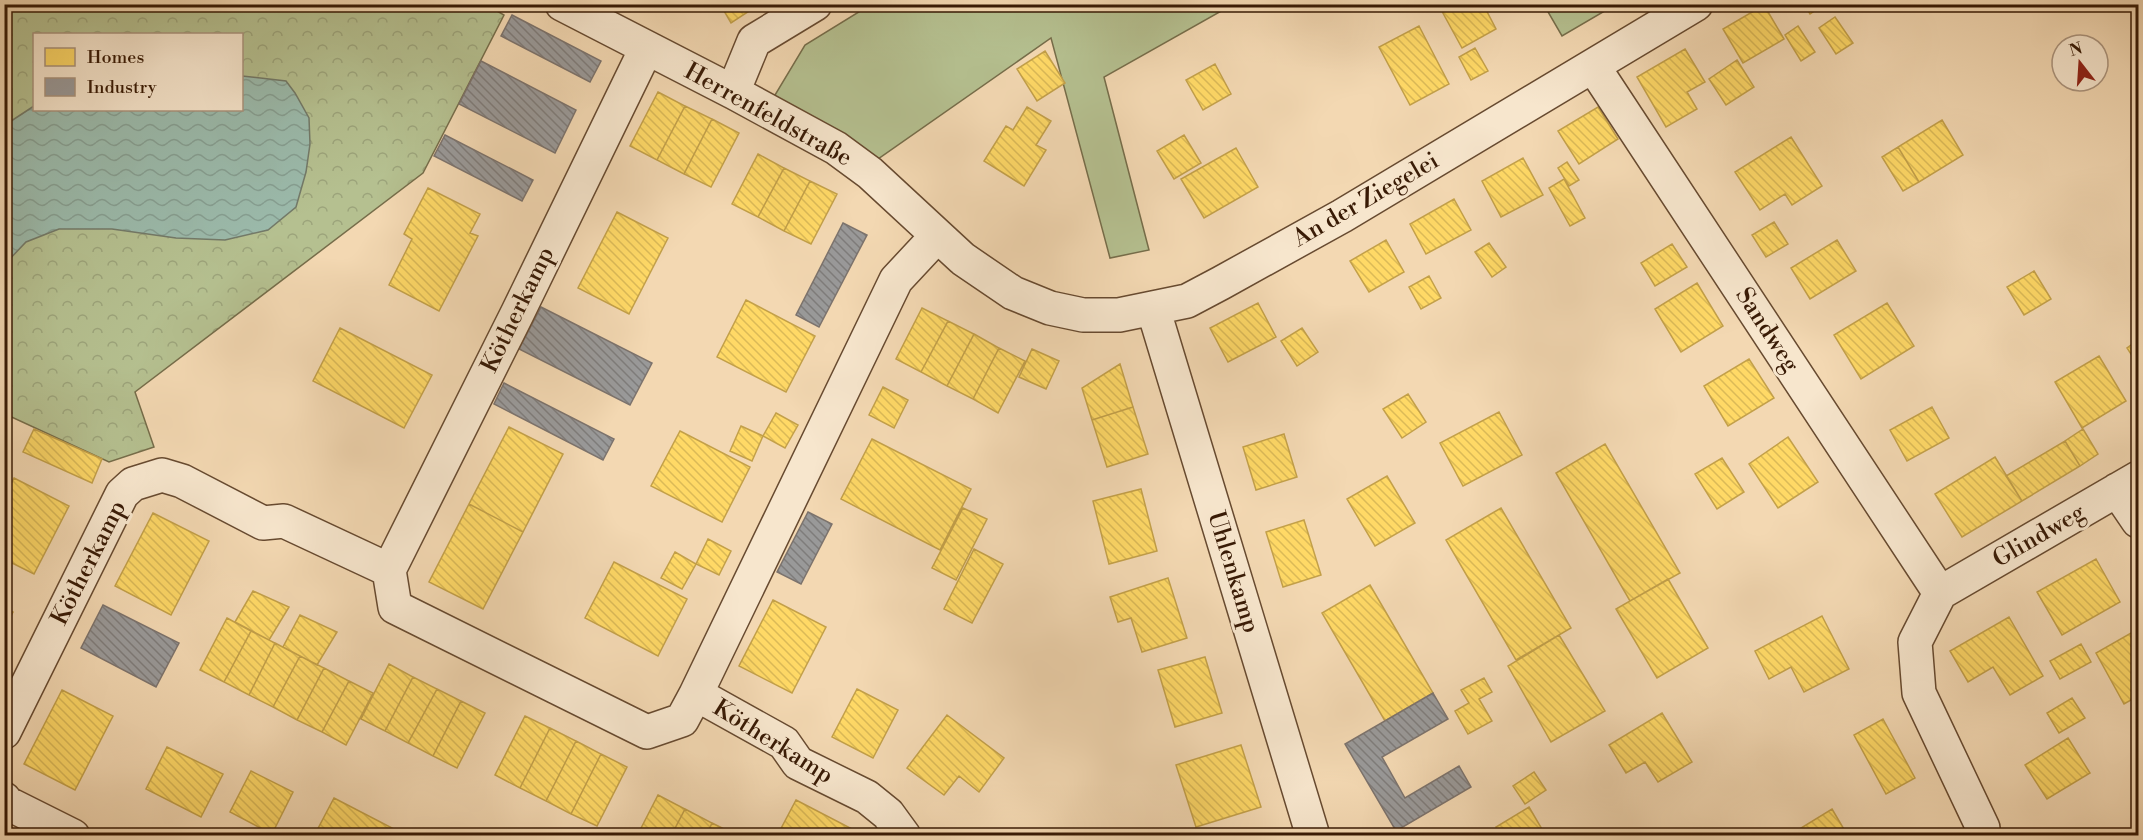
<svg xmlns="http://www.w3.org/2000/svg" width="2143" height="840" font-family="'Libre Bodoni',serif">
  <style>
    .grass { fill: #b5c090; stroke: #766d4a; stroke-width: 1.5 }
    .forest { fill: url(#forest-crowns); stroke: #766d4a; stroke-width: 1.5; fill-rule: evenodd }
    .water { fill: url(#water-waves); stroke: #737a69; stroke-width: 1.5 }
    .homes { fill: url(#homes-back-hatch); stroke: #c3a049; stroke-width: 1.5 }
    .industry { fill: url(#industry-back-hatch); stroke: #7c736d; stroke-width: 1.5 }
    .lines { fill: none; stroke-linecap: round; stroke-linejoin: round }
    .street-casing { stroke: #674a30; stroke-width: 36 }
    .street { stroke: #f7e6cd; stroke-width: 33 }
    .labels { text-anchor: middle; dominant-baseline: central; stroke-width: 6; stroke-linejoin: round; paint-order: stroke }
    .street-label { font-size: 24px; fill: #381a05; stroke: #f7e6cd }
  </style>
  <defs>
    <pattern id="forest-crowns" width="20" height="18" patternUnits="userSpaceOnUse" patternTransform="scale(1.5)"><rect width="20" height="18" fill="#b5c090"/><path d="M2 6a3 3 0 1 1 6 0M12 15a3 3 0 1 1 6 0" fill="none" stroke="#9ca47b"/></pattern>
    <pattern id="water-waves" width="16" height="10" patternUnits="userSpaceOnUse" patternTransform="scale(1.5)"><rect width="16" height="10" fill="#9bbaab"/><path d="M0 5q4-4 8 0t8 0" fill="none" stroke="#869f92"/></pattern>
    <pattern id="homes-back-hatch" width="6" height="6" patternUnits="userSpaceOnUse" patternTransform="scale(1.5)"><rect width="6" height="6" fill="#ffd966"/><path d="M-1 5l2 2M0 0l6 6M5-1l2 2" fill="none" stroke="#dbba57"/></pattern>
    <pattern id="industry-back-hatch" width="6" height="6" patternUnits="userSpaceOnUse" patternTransform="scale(1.5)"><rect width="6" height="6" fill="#999"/><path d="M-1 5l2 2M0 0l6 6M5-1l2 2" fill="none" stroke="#7e7c7b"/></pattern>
  </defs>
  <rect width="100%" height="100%" fill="#f3d8b2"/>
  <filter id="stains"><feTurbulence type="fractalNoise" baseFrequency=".00333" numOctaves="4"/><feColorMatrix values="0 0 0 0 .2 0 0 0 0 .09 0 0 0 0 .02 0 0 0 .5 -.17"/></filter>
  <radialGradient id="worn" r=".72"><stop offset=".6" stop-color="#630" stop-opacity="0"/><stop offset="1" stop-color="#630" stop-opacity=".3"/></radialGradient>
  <path class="grass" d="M870,5H1232L1104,77L1149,250L1110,258L1051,38L875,161L772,100L805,45Z
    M1544,5H1615L1562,36Z"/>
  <path class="forest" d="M485,4L504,15L423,173L135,392L154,447L109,462L5,414V5ZM34,34H242V110H34Z"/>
  <path class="water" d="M242,76L286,81L295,93L309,118L310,144L306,172L296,207L268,230L225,240L176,238L112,229H59L26,242L5,264V125L34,106V110H242Z"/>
  <path class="homes" d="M720,4H760L731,23Z
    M1438,4H1483L1496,29L1462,48Z
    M1804,4H1825L1810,14Z
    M1764,5L1784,39L1743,63L1723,29Z
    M1835,17L1853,43L1836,54L1819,28Z
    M1419,26L1449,84L1410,105L1379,47Z
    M1798,26L1815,52L1801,61L1785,35Z
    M1475,48L1488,71L1471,80L1459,57Z
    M1685,49L1705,82L1687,92L1697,109L1666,127L1637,77Z
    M1045,51L1065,83L1037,101L1017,69Z
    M1737,60L1754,87L1726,105L1709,79Z
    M1215,64L1231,94L1203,110L1186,80Z
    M658,92L685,106L657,160L630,146Z
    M685,106L712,119L684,174L657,160Z
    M1027,107L1051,121L1036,145L1046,150L1024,186L984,161L1006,126L1013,130Z
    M1598,107L1618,139L1579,164L1558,131Z
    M712,119L739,133L711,187L684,174Z
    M1942,120L1963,155L1919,182L1898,147Z
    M1184,135L1201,163L1174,179L1157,151Z
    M1791,137L1822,186L1792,205L1785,194L1760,210L1735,172Z
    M1898,147L1919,182L1903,191L1882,157Z
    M1236,148L1258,187L1204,218L1181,179Z
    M758,154L784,168L758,217L732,204Z
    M1523,158L1543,195L1501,217L1482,181Z
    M1567,162L1579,180L1569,186L1558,168Z
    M784,168L810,181L784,231L758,217Z
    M1564,179L1585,218L1570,226L1549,188Z
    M810,181L837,194L811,244L784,231Z
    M428,188L480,214L470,233L478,236L439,311L389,285L412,239L404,234Z
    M1454,199L1471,230L1426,254L1410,224Z
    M617,212L668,238L629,314L578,288Z
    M1774,222L1788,244L1766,257L1752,235Z
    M1386,240L1404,272L1369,292L1350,261Z
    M1837,240L1856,271L1810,299L1791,268Z
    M1489,243L1506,267L1492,277L1475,252Z
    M1672,244L1687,267L1655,286L1641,263Z
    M2034,271L2051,299L2024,315L2007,287Z
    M1429,276L1441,298L1421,309L1409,287Z
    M1697,283L1723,326L1681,352L1655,309Z
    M746,300L815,336L786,392L717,357Z
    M1258,303L1276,337L1228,362L1210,328Z
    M1887,303L1914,346L1861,379L1834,335Z
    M922,308L948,321L921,372L896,359Z
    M948,321L974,334L947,386L921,372Z
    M340,328L432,375L404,428L313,381Z
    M1302,328L1318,352L1297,366L1281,341Z
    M974,334L999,348L973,399L947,386Z
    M2138,340V365L2127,348Z
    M999,348L1025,361L998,413L973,399Z
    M1032,349L1059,361L1046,389L1019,377Z
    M2099,356L2126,401L2082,428L2055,382Z
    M1749,359L1774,398L1728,426L1704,386Z
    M1120,364L1133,407L1092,420L1082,388Z
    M883,387L908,400L894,428L869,415Z
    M1408,394L1426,422L1402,438L1383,409Z
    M1133,407L1148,454L1107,467L1092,420Z
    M1932,407L1949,438L1907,461L1890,430Z
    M1499,412L1522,455L1463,486L1440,443Z
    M776,413L798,425L785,448L763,436Z
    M741,426L763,436L752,461L730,451Z
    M509,427L563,454L523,532L469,504Z
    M34,429L102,459L92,483L23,452Z
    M2083,429L2098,454L2080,466L2065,441Z
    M680,431L750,467L722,522L651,486Z
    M1284,434L1297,477L1256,490L1243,447Z
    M1788,437L1818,482L1778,508L1749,464Z
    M872,439L971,489L940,550L841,499Z
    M2065,441L2080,466L2022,501L2006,476Z
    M1605,444L1680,573L1630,601L1556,473Z
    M1995,457L2022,501L1962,537L1935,494Z
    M1722,458L1744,492L1717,509L1695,474Z
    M1387,476L1415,523L1375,546L1347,499Z
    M14,478L69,506L34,574L4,559V497Z
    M1141,489L1157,551L1109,564L1093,501Z
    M469,504L523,532L483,609L429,582Z
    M963,508L987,519L956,580L932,568Z
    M1501,508L1571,628L1516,660L1446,540Z
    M153,513L209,541L171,615L115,586Z
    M1304,520L1321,575L1283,587L1266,532Z
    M708,539L731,551L719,575L696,564Z
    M974,549L1003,564L972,623L944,609Z
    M675,552L696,564L682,589L661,578Z
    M2096,559L2120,602L2062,635L2037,592Z
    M614,562L687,599L658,656L585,618Z
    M1168,578L1187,638L1142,652L1131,618L1118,622L1110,597Z
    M1668,579L1708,648L1657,678L1616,609Z
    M1370,585L1433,693L1385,721L1322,613Z
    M253,591L289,607L269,640L235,622Z
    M773,600L826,627L792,693L739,666Z
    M4,608L13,612L4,629Z
    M300,615L337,632L317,665L283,647Z
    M1822,616L1849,669L1804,692L1791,667L1769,679L1755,651Z
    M2009,617L2043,676L2010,695L1993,667L1968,682L1950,651Z
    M227,618L251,631L224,682L200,670Z
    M2138,629V670L2137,671L2138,674V696L2124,704L2096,653Z
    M251,631L275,643L249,695L224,682Z
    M1559,635L1605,711L1551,742L1508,666Z
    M275,643L300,656L273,707L249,695Z
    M2081,644L2091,662L2060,679L2050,661Z
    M300,656L324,668L297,720L273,707Z
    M1205,657L1222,713L1175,727L1158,670Z
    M389,664L413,677L385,731L361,719Z
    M324,668L349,681L322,732L297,720Z
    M413,677L437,689L408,743L385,731Z
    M1484,678L1492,692L1479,699L1492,721L1468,734L1455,711L1469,703L1461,690Z
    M349,681L373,693L346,745L322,732Z
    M437,689L461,701L433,756L408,743Z
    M857,689L898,710L873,758L832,737Z
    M62,690L113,716L75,790L24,764Z
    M2072,698L2085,718L2059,733L2047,713Z
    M461,701L485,713L457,768L433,756Z
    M1662,713L1692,762L1658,782L1645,762L1626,773L1609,745Z
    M947,715L1004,758L979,792L959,776L944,795L907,768Z
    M525,716L550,728L520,788L495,775Z
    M1883,719L1915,778L1886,794L1854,735Z
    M550,728L576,741L546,801L520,788Z
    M2068,738L2090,773L2047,799L2025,765Z
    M576,741L601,754L571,814L546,801Z
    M1241,745L1261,807L1196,827L1176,765Z
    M167,747L223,774L201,817L146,789Z
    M601,754L627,767L597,826L571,814Z
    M251,771L293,792L272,834L230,812Z
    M1534,772L1546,790L1525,804L1513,786Z
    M658,795L685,809L671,836H637Z
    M334,798L396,830L393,836H314Z
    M796,800L858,832L856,836H777Z
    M1529,807L1546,836H1501L1496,827Z
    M685,809L712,823L706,836H671Z
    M1832,809L1848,836H1788Z
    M712,823L738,836H706Z
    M2138,825V836H2120Z"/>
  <path class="industry" d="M512,15L601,61L590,82L501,36Z
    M481,61L576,110L555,153L459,104Z
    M445,135L533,180L522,201L434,156Z
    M843,223L867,235L819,327L796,315Z
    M541,307L652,363L630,405L519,349Z
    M504,383L614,439L603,460L494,404Z
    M808,512L832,524L801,584L777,572Z
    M103,605L179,643L156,687L81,648Z
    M1433,693L1448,719L1382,757L1405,798L1459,766L1471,787L1396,831L1345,744Z"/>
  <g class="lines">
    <defs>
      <path id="street" d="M562,4L733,92L836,148L870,173L963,259L1013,293L1050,308L1083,315H1119L1187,301L1221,283L1342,216L1696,4
        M1593,66L1940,593
        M733,92L754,41L815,4
        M1153,308L1313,836
        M2117,490L2138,521
        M389,570L395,607L647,732L682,720L696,694
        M1940,593L1915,642L1919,693L1983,828V836
        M1940,593L2138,478
        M4,732L122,494L133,484L162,475L182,481L263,523L284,521L389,570L518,312L646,49
        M4,799L7,803L73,836
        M904,836L888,814L867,797L798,763L784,743L696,694L896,280L937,236"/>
    </defs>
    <use href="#street" class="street-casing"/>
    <use href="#street" class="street"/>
  </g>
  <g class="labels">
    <g class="street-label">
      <text transform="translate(768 115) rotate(29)">Herrenfeldstraße</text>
      <text transform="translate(1366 200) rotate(-30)">An der Ziegelei</text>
      <text transform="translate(518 310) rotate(-64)">Kötherkamp</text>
      <text transform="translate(1767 330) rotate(57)">Sandweg</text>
      <text transform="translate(2039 536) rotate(-30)">Glindweg</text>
      <text transform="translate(89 563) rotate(-63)">Kötherkamp</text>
      <text transform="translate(1233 572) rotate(73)">Uhlenkamp</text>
      <text transform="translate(773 742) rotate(32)">Kötherkamp</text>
    </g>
  </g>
  <rect width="2143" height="840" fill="none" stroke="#f3d8b2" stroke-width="24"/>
  <rect x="6" y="6" width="2131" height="828" fill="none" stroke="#381a05" stroke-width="3"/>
  <rect x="12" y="12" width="2119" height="816" fill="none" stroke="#381a05" stroke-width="1.5"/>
  <rect x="33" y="33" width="210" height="78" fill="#f7e6cd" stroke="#ab947d" stroke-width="1.5"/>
  <rect x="45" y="48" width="30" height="18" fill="#ffd966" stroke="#ab947d" stroke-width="1.5"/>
  <text x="87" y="63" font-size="18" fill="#381a05">Homes</text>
  <rect x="45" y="78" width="30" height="18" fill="#999999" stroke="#ab947d" stroke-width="1.5"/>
  <text x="87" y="93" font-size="18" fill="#381a05">Industry</text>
  <g transform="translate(2080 63) rotate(343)"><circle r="28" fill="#f7e6cd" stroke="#ab947d" stroke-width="1.5"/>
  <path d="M0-4.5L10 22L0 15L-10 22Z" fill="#8f2418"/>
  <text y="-9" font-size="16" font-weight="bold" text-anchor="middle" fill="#381a05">N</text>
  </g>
  <rect width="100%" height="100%" filter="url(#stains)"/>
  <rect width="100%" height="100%" fill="url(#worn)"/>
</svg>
